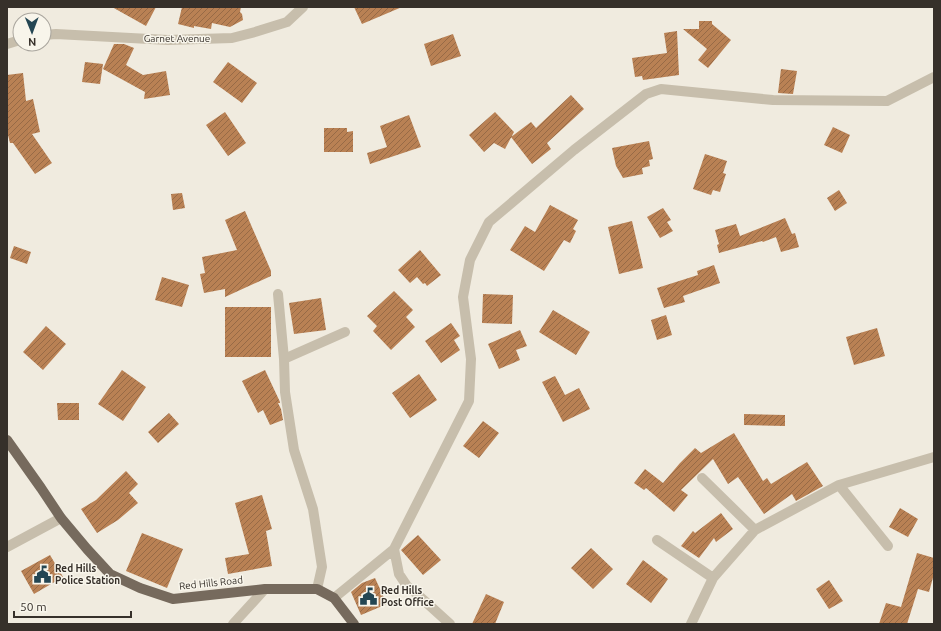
<svg xmlns="http://www.w3.org/2000/svg" width="941" height="631" font-family="Ubuntu,sans-serif">
  <style>
    .building { fill: url(#building-hatch) }
    .lines { fill: none; stroke-linecap: round; stroke-linejoin: round }
    .minor { stroke: #c7beac; stroke-width: 10 }
    .major { stroke: #766a5d; stroke-width: 10 }
    .labels { text-anchor: middle; dominant-baseline: central; stroke-width: 3; stroke-linejoin: round; paint-order: stroke }
    .street-label { font-size: 10px; fill: #36302a; stroke: #f8f5eb }
    .poi-label { font-size: 10px; font-weight: bold; fill: #36302a; stroke: #f8f5eb; text-anchor: start }
  </style>
  <defs>
    <pattern id="building-hatch" width="6" height="6" patternUnits="userSpaceOnUse"><rect width="6" height="6" fill="#b98154"/><path d="M-1 1l2-2M0 6l6-6M5 7l2-2" fill="none" stroke="#976a46"/></pattern>
  </defs>
  <rect width="100%" height="100%" fill="#f0ebdf"/>
  <path class="building" d="M112,7H156L146,26Z
    M182,7H241L240,12L242,14L243,20L230,27L212,23L211,29L194,26V28L178,24Z
    M354,7H402L362,24Z
    M699,21H712V24L731,40L708,68L698,60L707,49L683,29H699Z
    M677,31L679,75L643,80L642,76L635,77L632,58L667,53L664,33Z
    M453,34L461,56L431,66L424,44Z
    M114,44H124L134,48L126,65L143,75L166,71L170,95L144,99L145,92L103,69Z
    M85,62L103,64L100,84L82,82Z
    M228,62L257,83L242,103L213,82Z
    M781,69L797,71L793,94L778,93Z
    M23,73L26,101L33,99L40,132L32,134L52,163L35,174L13,143H10L7,131V75Z
    M571,95L584,109L547,143L551,149L532,164L511,137L531,122L536,128Z
    M225,112L246,143L228,156L206,125Z
    M495,112L514,132L505,149L494,143L484,152L469,135Z
    M409,115L421,147L370,164L367,153L387,147L380,126Z
    M833,127L850,135L842,153L824,145Z
    M324,128H347V132L353,131V152H324Z
    M649,141L653,159L649,160L650,166L642,168L643,174L623,178L616,166L612,148Z
    M705,154L727,161L723,173L726,174L720,192L713,190L711,195L693,189Z
    M839,190L847,203L835,211L827,198Z
    M182,193L185,208L173,210L171,194Z
    M550,205L578,220L573,229L576,231L570,243L564,240L544,271L510,250L525,226L535,232Z
    M663,208L671,220L667,222L673,231L660,238L647,217Z
    M245,211L271,271V276L225,297V289L204,293L200,274L205,273L202,257L237,250L225,220Z
    M785,218L792,234L795,233L799,247L781,252L776,237L763,242L762,241L719,253L717,245L719,244L715,230L736,224L740,236Z
    M632,221L643,268L619,274L608,227Z
    M14,246L31,252L27,264L10,258Z
    M420,250L441,275L427,286L425,283L423,284L417,277L410,283L398,270Z
    M714,265L720,283L683,296L685,302L664,308L657,288L698,275L697,271Z
    M162,277L189,285L182,307L155,300Z
    M394,291L413,310L406,317L415,327L391,350L373,331L377,326L367,316Z
    M483,294L513,295L512,324L482,323Z
    M321,298L326,330L294,334L289,303Z
    M225,307H271V357H225Z
    M553,310L590,332L576,355L539,332Z
    M666,315L672,335L657,340L651,320Z
    M451,323L460,336L454,340L460,350L441,363L425,341Z
    M46,326L66,344L43,370L23,352Z
    M877,328L885,356L854,365L846,337Z
    M520,330L527,346L516,350L520,360L499,369L488,344Z
    M122,370L146,387L123,421L98,404Z
    M265,370L280,402V403H278L281,409L283,420L270,425L263,410L258,413L242,381Z
    M419,374L437,400L410,418L392,393Z
    M555,376L565,395L579,388L590,409L563,422L542,382Z
    M57,403H79V420H58Z
    M169,413L179,424L158,443L148,432Z
    M744,414L785,415V426L744,425Z
    M483,421L499,433L479,458L463,446Z
    M734,433L763,481L767,478L771,484L807,462L823,486L796,501L792,494L764,514L738,477L728,484L713,459L681,490L688,495L674,512L646,488L644,490L634,483L645,469L663,483L680,463L695,448L701,453Z
    M126,471L138,484L129,493L138,503L118,520L97,533L81,509L96,500Z
    M262,495L272,529L266,531L272,566L228,574L225,558L249,554L235,503Z
    M900,508L918,519L908,537L889,527Z
    M721,513L733,529L716,542L714,538L699,558L681,546L693,531L695,533Z
    M142,533L183,549L167,588L126,571Z
    M418,535L441,560L423,575L401,550Z
    M591,548L613,569L593,589L571,568Z
    M917,553L934,558V574L929,592L918,589L907,624H879L886,603L901,607Z
    M50,555L63,577L34,594L21,571Z
    M643,560L668,579L651,603L626,584Z
    M375,578L387,604L361,615L351,592L362,583Z
    M829,580L843,601L829,609L816,589Z
    M486,594L504,602L495,624H472Z"/>
  <g class="lines">
    <path class="minor" d="M44,35L56,34L168,40L232,38L255,32L287,22L303,7
      M7,44L20,40
      M278,294L284,359L285,392L294,450L313,509L322,567L317,589
      M284,359L345,332
      M702,478L755,530
      M839,485L888,546
      M657,540L713,578
      M7,547L61,518
      M394,549L399,574L407,586L418,595L450,624
      M334,598L394,549L469,401L471,359L463,297L470,260L489,222L574,150L646,94L661,89L773,100L887,101L934,77
      M233,624L265,589
      M691,624L713,578L755,530L839,485L934,457"/>
    <path class="major" d="M7,440L41,488L61,518L87,549L110,574L140,588L173,599L265,589H317L334,598L354,624"/>
  </g>
  <defs>
    <symbol id="civic-bare" viewBox="-9 -9 18 18"><path d="M-.6-6.5H3V-4.5H.6V-3L4-1V1h2V6H-6V1h2V-1L-.6-3ZM-1.2 2.5V6h2.4V2.5Z" fill="#244653" stroke="#f8f5eb" stroke-width="2.5" paint-order="stroke"/></symbol>
  </defs>
  <g fill-rule="evenodd">
    <use href="#civic-bare" x="30" y="562" width="25" height="25"/>
    <use href="#civic-bare" x="356" y="584" width="25" height="25"/>
  </g>
  <g class="labels">
    <g class="street-label">
      <text x="177" y="38">Garnet Avenue</text>
      <text transform="translate(211 583) rotate(-6)">Red Hills Road</text>
    </g>
    <g class="poi-label">
      <text x="55" y="568">Red Hills<tspan x="55" dy="12">Police Station</tspan></text>
      <text x="381" y="590">Red Hills<tspan x="381" dy="12">Post Office</tspan></text>
    </g>
  </g>
  <rect width="941" height="631" fill="none" stroke="#36302a" stroke-width="16"/>
  <g transform="translate(32 32) rotate(179)"><circle r="19" fill="#f8f5eb" stroke="#aaa69e"/>
  <path d="M0-3L7 15L0 10L-7 15Z" fill="#244653"/>
  <text y="-6" font-size="11" font-weight="bold" text-anchor="middle" fill="#36302a">N</text>
  </g>
  <path d="M14 611v6h117v-6" fill="none" stroke="#36302a" stroke-width="2"/>
  <text x="20" y="611" font-size="12" fill="#36302a" stroke="#f8f5eb" stroke-width="3" paint-order="stroke">50 m</text>
</svg>
